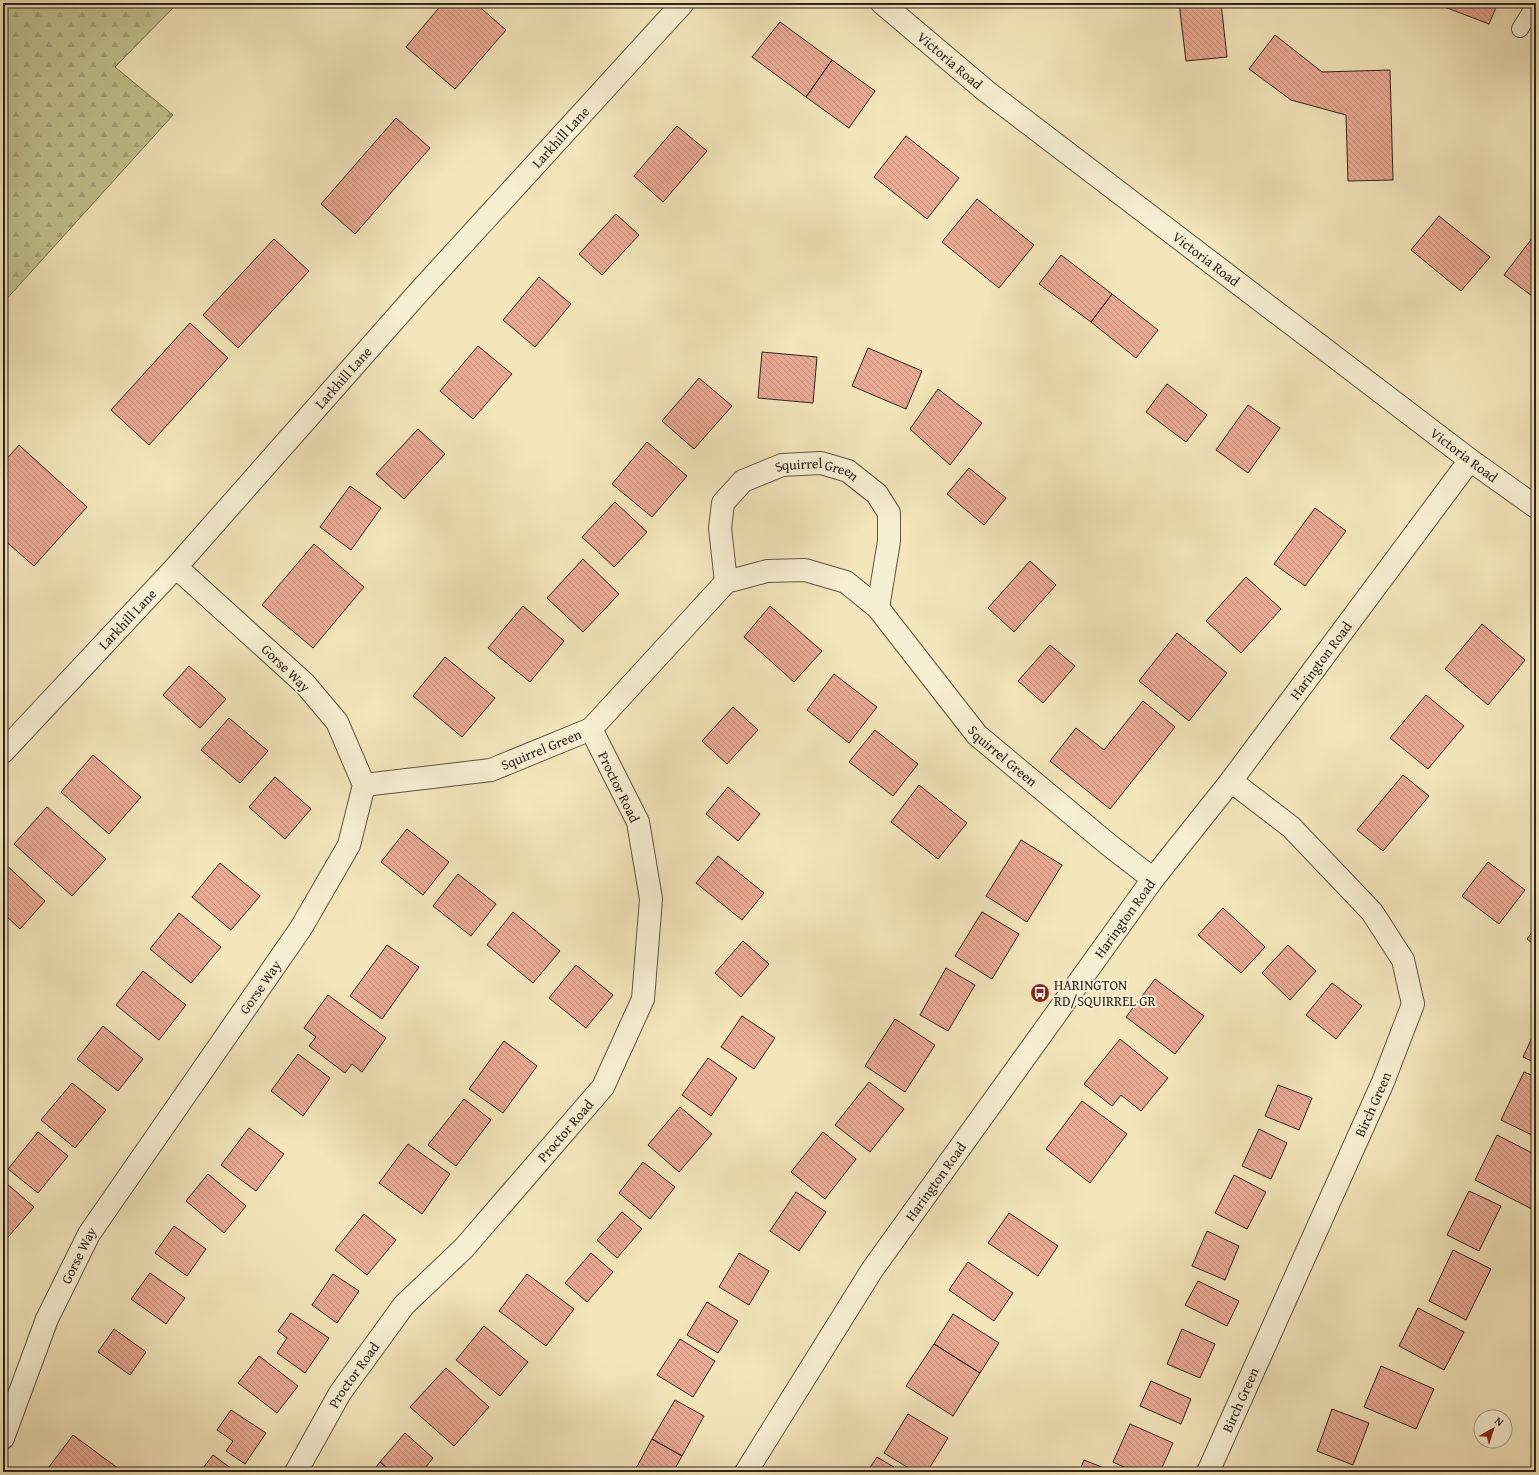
<svg xmlns="http://www.w3.org/2000/svg" width="1539" height="1475" font-family="'Gentium Book Plus',serif">
  <style>
    .forest { fill: url(#forest-firs); stroke: #777354 }
    .building { fill: url(#building-back-hatch); stroke: #2e231c }
    .lines { fill: none; stroke-linecap: round; stroke-linejoin: round }
    .service-casing { stroke: #5f5444; stroke-width: 18 }
    .minor-casing { stroke: #5f5444; stroke-width: 24 }
    .tertiary-casing { stroke: #5f5444; stroke-width: 24 }
    .service { stroke: #f7efd3; stroke-width: 16 }
    .minor { stroke: #f7efd3; stroke-width: 22 }
    .tertiary { stroke: #f7efd3; stroke-width: 22 }
    .labels { text-anchor: middle; dominant-baseline: central; stroke-width: 4; stroke-linejoin: round; paint-order: stroke }
    .street-label { font-size: 14px; fill: #2e231c; stroke: #f7efd3 }
    .poi-label { font-size: 14px; fill: #2e231c; stroke: #f7efd3; text-anchor: start }
  </style>
  <defs>
    <pattern id="forest-firs" width="22" height="20" patternUnits="userSpaceOnUse"><rect width="22" height="20" fill="#c0c38d"/><path d="M5 1l3.5 6h-7zM16 11l3.5 6h-7z" fill="#a5a779"/></pattern>
    <pattern id="building-back-hatch" width="6" height="6" patternUnits="userSpaceOnUse"><rect width="6" height="6" fill="#e8a993"/><path d="M-1 5l2 2M0 0l6 6M5-1l2 2" fill="none" stroke="#c7917e"/></pattern>
  </defs>
  <rect width="100%" height="100%" fill="#f3e6bb"/>
  <filter id="stains"><feTurbulence type="fractalNoise" baseFrequency=".005" numOctaves="4"/><feColorMatrix values="0 0 0 0 .2 0 0 0 0 .09 0 0 0 0 .02 0 0 0 .5 -.17"/></filter>
  <radialGradient id="worn" r=".72"><stop offset=".6" stop-color="#630" stop-opacity="0"/><stop offset="1" stop-color="#630" stop-opacity=".3"/></radialGradient>
  <path class="forest" d="M3,3H178L115,67L173,115L3,303Z"/>
  <path class="building" d="M443,3H475L506,30L455,89L406,47Z
    M1179,3H1221L1227,57L1186,61Z
    M1444,3H1498L1489,24L1442,6Z
    M780,22L832,60L806,97L752,57Z
    M1275,35L1322,72L1390,70L1393,180L1348,181L1346,115L1291,100L1249,69Z
    M832,60L875,91L849,128L806,97Z
    M396,118L430,148L355,234L321,204Z
    M677,126L707,151L663,202L634,176Z
    M906,136L959,178L927,219L874,177Z
    M977,199L1034,245L999,288L942,242Z
    M616,214L639,235L602,275L579,254Z
    M1439,216L1490,257L1461,291L1411,250Z
    M1533,237L1536,239V299L1504,275Z
    M274,239L309,271L238,348L203,315Z
    M1061,255L1112,294L1091,322L1039,284Z
    M539,277L571,304L535,347L503,320Z
    M1112,294L1158,330L1136,358L1091,322Z
    M190,323L228,358L149,445L111,410Z
    M478,346L512,374L473,419L440,391Z
    M868,348L922,371L906,409L852,386Z
    M762,352L817,357L813,403L758,398Z
    M699,378L732,406L694,449L662,421Z
    M1167,384L1207,415L1186,442L1146,412Z
    M938,389L982,423L950,465L910,429Z
    M1248,405L1280,428L1248,473L1216,450Z
    M418,429L445,454L404,499L376,474Z
    M647,442L687,476L652,517L612,484Z
    M19,445L87,507L34,566L3,539V463Z
    M969,468L1006,498L984,525L947,494Z
    M350,486L381,508L351,550L320,527Z
    M615,502L647,532L614,567L582,537Z
    M1315,508L1346,531L1305,586L1274,564Z
    M314,544L364,587L313,648L262,605Z
    M583,559L619,594L583,632L547,598Z
    M1030,561L1056,585L1014,632L988,608Z
    M1246,577L1281,609L1241,653L1206,621Z
    M523,606L564,641L530,682L488,648Z
    M770,606L822,651L794,682L744,637Z
    M1482,624L1525,660L1488,705L1445,669Z
    M1177,633L1227,673L1189,721L1139,681Z
    M1050,645L1075,666L1043,703L1018,681Z
    M445,657L495,698L462,737L413,696Z
    M189,666L226,699L200,728L163,695Z
    M834,674L877,707L849,743L807,710Z
    M1426,695L1464,726L1428,769L1390,738Z
    M1143,701L1175,727L1110,809L1050,761L1076,728L1104,750Z
    M733,707L758,730L727,764L702,741Z
    M229,718L268,751L240,783L201,750Z
    M875,730L918,764L893,796L849,762Z
    M93,755L141,797L109,834L61,792Z
    M1403,775L1429,796L1383,851L1357,830Z
    M275,777L311,809L285,839L249,807Z
    M919,785L967,823L938,859L891,822Z
    M728,787L760,814L738,841L706,814Z
    M47,807L106,859L72,896L14,844Z
    M407,829L449,862L423,895L381,862Z
    M1021,840L1062,865L1027,922L986,896Z
    M718,856L764,893L742,920L696,883Z
    M1488,862L1525,890L1499,924L1462,896Z
    M4,863L45,901L20,929L3,913V865Z
    M220,863L260,896L231,930L192,897Z
    M458,874L496,904L471,936L433,906Z
    M1223,908L1265,947L1241,973L1198,935Z
    M513,912L560,951L533,983L487,945Z
    M982,912L1019,934L992,979L955,956Z
    M179,913L221,947L191,983L150,949Z
    M1536,927V946L1527,939Z
    M743,941L769,964L741,997L715,973Z
    M387,945L419,967L382,1019L350,996Z
    M1288,945L1316,971L1290,1000L1262,973Z
    M576,965L613,995L586,1028L549,998Z
    M946,968L975,985L948,1031L920,1015Z
    M143,971L186,1005L159,1040L116,1005Z
    M1155,979L1204,1016L1175,1054L1126,1017Z
    M1332,983L1362,1006L1336,1039L1306,1015Z
    M328,995L386,1038L362,1072L352,1064L345,1073L309,1046L316,1037L304,1028Z
    M742,1016L775,1038L754,1069L721,1047Z
    M895,1019L935,1045L905,1092L865,1066Z
    M103,1026L143,1059L118,1091L77,1059Z
    M1536,1029V1063L1523,1057Z
    M1120,1039L1168,1078L1141,1111L1121,1095L1112,1106L1084,1084Z
    M504,1041L537,1066L503,1113L469,1089Z
    M298,1054L330,1078L303,1116L271,1091Z
    M708,1058L737,1078L711,1116L682,1095Z
    M1524,1072L1536,1077V1137L1501,1120Z
    M869,1082L904,1109L870,1152L835,1125Z
    M72,1083L106,1110L75,1148L41,1120Z
    M1278,1085L1312,1098L1299,1130L1265,1116Z
    M464,1099L491,1120L456,1166L428,1145Z
    M1082,1101L1127,1134L1090,1183L1046,1149Z
    M680,1107L712,1134L679,1172L648,1145Z
    M249,1128L284,1154L256,1191L221,1165Z
    M1259,1129L1287,1143L1271,1179L1242,1166Z
    M38,1132L68,1156L38,1193L8,1169Z
    M823,1132L856,1159L825,1199L791,1172Z
    M1497,1135L1536,1155V1202L1532,1209L1475,1180Z
    M408,1144L450,1174L422,1214L379,1183Z
    M643,1162L675,1187L650,1219L619,1193Z
    M208,1174L246,1206L224,1233L186,1201Z
    M1234,1175L1266,1192L1247,1229L1215,1213Z
    M6,1183L34,1207L3,1243V1187Z
    M1469,1191L1501,1206L1479,1251L1447,1235Z
    M796,1192L826,1212L799,1251L770,1231Z
    M622,1212L642,1229L617,1258L597,1240Z
    M1009,1213L1058,1246L1038,1276L988,1243Z
    M364,1214L396,1240L367,1275L335,1250Z
    M174,1226L206,1249L187,1276L155,1253Z
    M1207,1231L1239,1246L1225,1280L1192,1266Z
    M1453,1250L1491,1269L1466,1320L1429,1301Z
    M591,1253L613,1272L587,1302L565,1283Z
    M739,1253L769,1271L749,1305L719,1287Z
    M968,1262L1013,1293L994,1321L949,1290Z
    M150,1273L185,1298L166,1324L131,1299Z
    M333,1274L359,1291L337,1323L312,1305Z
    M527,1274L574,1309L546,1346L499,1311Z
    M1198,1281L1239,1301L1227,1326L1185,1305Z
    M707,1302L738,1321L718,1353L687,1335Z
    M1418,1308L1464,1332L1444,1370L1399,1346Z
    M291,1313L329,1338L305,1373L277,1353L287,1338L278,1331Z
    M953,1314L999,1343L980,1373L934,1344Z
    M484,1326L528,1362L500,1396L456,1360Z
    M114,1329L146,1352L130,1375L98,1352Z
    M1182,1329L1215,1344L1200,1378L1167,1364Z
    M680,1339L715,1361L693,1397L657,1375Z
    M934,1344L980,1373L953,1416L906,1386Z
    M259,1356L298,1386L277,1413L238,1383Z
    M1381,1366L1434,1389L1416,1429L1364,1407Z
    M446,1368L489,1407L454,1446L410,1407Z
    M1151,1381L1191,1399L1181,1424L1140,1406Z
    M675,1400L704,1416L682,1456L652,1439Z
    M1332,1409L1369,1423L1353,1465L1317,1451Z
    M231,1410L266,1433L245,1464L226,1451L233,1441L217,1430Z
    M908,1414L948,1438L927,1472H915L884,1453Z
    M1130,1424L1173,1443L1160,1472H1135L1113,1462Z
    M405,1433L433,1458L422,1472H392L380,1462Z
    M73,1435L123,1472H55L49,1467Z
    M652,1439L682,1456L673,1472H634Z
    M213,1455L236,1472H200Z
    M877,1457L902,1472H867Z
    M1084,1460L1114,1472H1079Z
    M380,1462L392,1472H372Z"/>
  <g class="lines">
    <defs>
      <path id="service" d="M1520,29L1536,3"/>
      <g id="minor">
        <path id="s1" d="M882,3L986,91L1470,460"/>
        <path id="s2" d="M726,582L720,528L723,503L743,481L782,465L821,463L848,471L877,494L889,513V541L878,608"/>
        <path id="s3" d="M3,752L176,567L418,293L683,3"/>
        <path id="s4" d="M364,785L491,770L591,729L726,582L767,571L805,570L846,582L878,608L977,735L1109,845L1153,879"/>
        <path id="s5" d="M3,1438L47,1319L89,1234L301,928L349,845L364,785L337,722L305,684L176,567"/>
        <path id="s6" d="M296,1472L340,1393L404,1305L464,1248L603,1087L643,999L651,899L638,822L591,729"/>
        <path id="s7" d="M1208,1472L1383,1082L1413,1004L1403,960L1372,912L1291,827L1231,781"/>
      </g>
      <g id="tertiary">
        <path id="s8" d="M746,1472L872,1270L1153,879L1231,781L1470,460L1536,507"/>
      </g>
    </defs>
    <use href="#service" class="service-casing"/>
    <use href="#minor" class="minor-casing"/>
    <use href="#tertiary" class="tertiary-casing"/>
    <use href="#service" class="service"/>
    <use href="#minor" class="minor"/>
    <use href="#tertiary" class="tertiary"/>
  </g>
  <defs>
    <symbol id="bus-disc" viewBox="-11 -11 22 22"><circle r="9.5" fill="#8f2418" stroke="#f7efd3"/><path d="M-5-6H5V4H4V6H2V4H-2V6H-4V4H-5ZM-3.5-4V0h7V-4ZM-3.5 1.2v1.5H-2V1.2ZM2 1.2v1.5H3.5V1.2Z" fill="#fff"/></symbol>
  </defs>
  <g fill-rule="evenodd">
    <use href="#bus-disc" x="1029" y="982" width="22" height="22"/>
  </g>
  <g class="labels">
    <g class="street-label">
      <text stroke="none"><textPath href="#s1" startOffset="89">Victoria Road</textPath></text>
      <text stroke="none"><textPath href="#s3" startOffset="830">Larkhill Lane</textPath></text>
      <text stroke="none"><textPath href="#s1" startOffset="413">Victoria Road</textPath></text>
      <text stroke="none"><textPath href="#s3" startOffset="506">Larkhill Lane</textPath></text>
      <text transform="translate(1464 455) rotate(37)">Victoria Road</text>
      <text stroke="none"><textPath href="#s2" startOffset="187">Squirrel Green</textPath></text>
      <text stroke="none"><textPath href="#s3" startOffset="182">Larkhill Lane</textPath></text>
      <text stroke="none"><textPath href="#s8" startOffset="995">Harington Road</textPath></text>
      <text transform="translate(286 668) rotate(44)">Gorse Way</text>
      <text stroke="none"><textPath href="#s4" startOffset="182">Squirrel Green</textPath></text>
      <text stroke="none"><textPath href="#s4" startOffset="794">Squirrel Green</textPath></text>
      <text transform="translate(619 787) rotate(64)">Proctor Road</text>
      <text stroke="none"><textPath href="#s8" startOffset="671">Harington Road</textPath></text>
      <text stroke="none"><textPath href="#s5" startOffset="522">Gorse Way</textPath></text>
      <text stroke="none"><textPath href="#s7" startOffset="403">Birch Green</textPath></text>
      <text stroke="none"><textPath href="#s6" startOffset="437">Proctor Road</textPath></text>
      <text stroke="none"><textPath href="#s8" startOffset="347">Harington Road</textPath></text>
      <text stroke="none"><textPath href="#s5" startOffset="198">Gorse Way</textPath></text>
      <text stroke="none"><textPath href="#s6" startOffset="113">Proctor Road</textPath></text>
      <text stroke="none"><textPath href="#s7" startOffset="79">Birch Green</textPath></text>
    </g>
    <g class="poi-label">
      <text x="1054" y="985">HARINGTON<tspan x="1054" dy="16">RD/SQUIRREL GR</tspan></text>
    </g>
  </g>
  <rect width="1539" height="1475" fill="none" stroke="#f3e6bb" stroke-width="16"/>
  <rect x="4" y="4" width="1531" height="1467" fill="none" stroke="#2e231c" stroke-width="2"/>
  <rect x="8" y="8" width="1523" height="1459" fill="none" stroke="#2e231c"/>
  <g transform="translate(1493 1429) rotate(39)"><circle r="19" fill="#f7efd3" stroke="#a79d8a"/>
  <path d="M0-3L7 15L0 10L-7 15Z" fill="#8f2418"/>
  <text y="-6" font-size="11" font-weight="bold" text-anchor="middle" fill="#2e231c">N</text>
  </g>
  <rect width="100%" height="100%" filter="url(#stains)"/>
  <rect width="100%" height="100%" fill="url(#worn)"/>
</svg>
